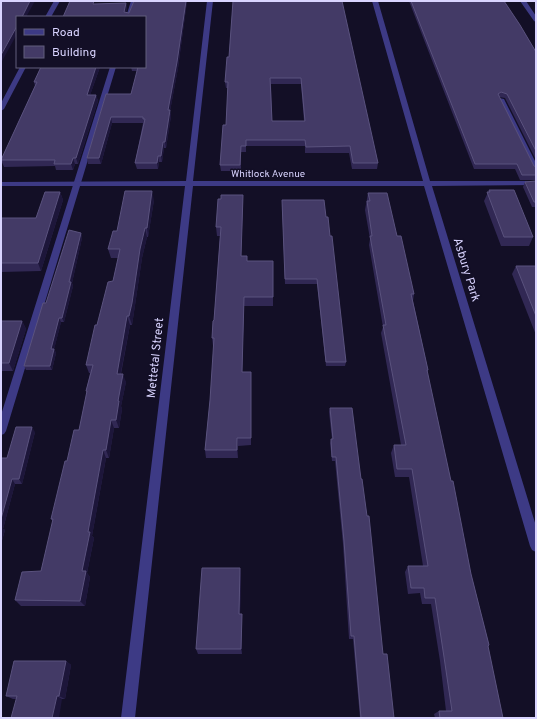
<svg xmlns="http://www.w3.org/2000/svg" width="537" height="719" font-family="Overpass,sans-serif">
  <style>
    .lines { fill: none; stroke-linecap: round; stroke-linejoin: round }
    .service { fill: #3d3a85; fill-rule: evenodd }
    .minor { fill: #3d3a85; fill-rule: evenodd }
    .wall { fill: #312854; fill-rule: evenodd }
    .shaded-wall { fill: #1d163a }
    .building { fill: #433a66; stroke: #5a527e; fill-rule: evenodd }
    .labels { text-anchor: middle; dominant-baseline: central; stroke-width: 3; stroke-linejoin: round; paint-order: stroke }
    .far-street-label { font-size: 10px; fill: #d9d4ff; stroke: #130f26 }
    .street-label { font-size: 12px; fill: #d9d4ff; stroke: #130f26 }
  </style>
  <rect width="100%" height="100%" fill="#130f26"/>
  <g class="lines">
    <path class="service" d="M131,1H135L130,17H126Z
      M110,67H116L6,431L4,434L1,435V415Z
      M499,98L504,99L536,163V172L533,170L498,99Z"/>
    <path class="minor" d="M54,1H60L51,17H45Z
      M207,1H213L193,181H423L372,1H378L430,181H536V185L432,186L536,526V552L532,550L530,546L424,186H193L135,718H121L185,186H1V182L186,181Z
      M520,1H526L536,16V22L534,21Z
      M20,67H26L4,109L1,111V103Z"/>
  </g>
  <path class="wall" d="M134,1H187L178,68L170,111L171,116L166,148H164L162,162H159L158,169H137L135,163L143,123H112L101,164H88L87,158L106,94H131L137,71H132L131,67H145L63,17L96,4L126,3L127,9L126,12L129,13Z
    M233,1L378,163L377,169H352L349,153H305V146H246V152H241V171H221L220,165L226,125L228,88H226L225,82L229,57ZM271,84H301L304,121H272Z
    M409,1H504L536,52V160L505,98L499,97L534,166L536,167V180H520L515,169H474Z
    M41,67H100L90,95H96L98,101L78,164H75L73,170H56L55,166L4,167L1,160L35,86L34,82Z
    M536,181V207H532L523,187L525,182Z
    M489,190L533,237L529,246H501L484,201Z
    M60,192L63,200L41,271L1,272V218H36Z
    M368,193L397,236L414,294L413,301L428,370L427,372L471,574L489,645L488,647L503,718H435L434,714L439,711H446L440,661L431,604H422L420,593L408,594L405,572L408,566H423L409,477H395L391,453L394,445H401L381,333L383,327L369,245L370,239L365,210Z
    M243,195V204L241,256L247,261H273V306H244L242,372L251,380V445L238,446V458H206L205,450L210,400L214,346H213L212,338L214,320L220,236H217L216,227L221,199Z
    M154,200L148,237H147L142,258L134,312L132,325H130L121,374L126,382L121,406L122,409L119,428H114L109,458H106L92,536L94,538L87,573L90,577L85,606H21L15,600L41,571L53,521L51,519L79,430L87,393L86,391L90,373H89L86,365L97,325L113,281L118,258H111L108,249L117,231Z
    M282,204L326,217L346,362L345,366H326L317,284H285Z
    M81,233L82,238L72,283L73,286L64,322H61L54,349L56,353L52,370H26L24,366L46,303Z
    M516,266H536V335L512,274Z
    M1,321H22L26,329L13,371H2L1,375Z
    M330,408L383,654L394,718H360L353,639H349L343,544L335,461H332L330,443L331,439H332L329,412Z
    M35,432L22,484H15L3,529L5,530L1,544L7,458Z
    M241,574L240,614H242V654H198L196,649Z
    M66,661L71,665L65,699H13L6,696Z"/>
  <path class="shaded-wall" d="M30,1H35L26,17H22Z
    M186,1H187L178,68L170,111L171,116L166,148L165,142L168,110Z
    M126,3L127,9L125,17L124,12Z
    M17,26V34L1,63V55Z
    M96,67H100L88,101L87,95Z
    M96,95L98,101L78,164L76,158Z
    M111,117L112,123L101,164L99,158Z
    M163,142L164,148L162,162L161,156Z
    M158,156L159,162L158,169L157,163Z
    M73,158L75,164L73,170L71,164Z
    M152,191L154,200L148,237L147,228Z
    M60,192L63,200L41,271L38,263Z
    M243,195V204L241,265V256Z
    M145,228L147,237L142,258L134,312L132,325L129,316L140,249Z
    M81,233L82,238L72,283L73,286L64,322L62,318Z
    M244,297V306L242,380V372Z
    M127,316L130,325L119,382L117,374Z
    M59,318L61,322L53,354L51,349Z
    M22,321L26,329L13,371L9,363Z
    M54,349L56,353L52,370L50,366Z
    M123,374L126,382L121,406L122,409L119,428L116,420L118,401Z
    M111,420L114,428L109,458L106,450Z
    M32,427L35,432L22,484L19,479Z
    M237,438L238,446V458L237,450Z
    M103,450L106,458L92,536L94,538L87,573L90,577L85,606L80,601L82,571L88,532Z
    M12,479L15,484L3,529L5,530L1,544V519Z
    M240,568L241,574L240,619L239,614Z
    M242,614V654L241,649Z
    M66,661L71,665L65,699L59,696Z
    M57,696L62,699L59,718H52Z"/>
  <path class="building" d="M1,1H30L22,17H17V26L1,55Z
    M70,1H94L93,4L126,3L124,12L129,13L134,1H186L177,62L168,110H170L165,142H163L161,156H158L157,163H135L145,119H143V117H111L99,158H87L106,94H131L138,67H145V17H63Z
    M233,1H342L378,163H353L350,146L306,147L305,140H246V146H241L240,165H220L223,125H226L228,82H225L227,57H229ZM270,78H301L305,121H272Z
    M411,1H504L520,25L536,52V151L507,94L501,92L498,94L534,166L536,167V175H522L517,164H475Z
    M41,67H96L87,95H96L76,158H73L71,164H54L55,160H1L37,82H34Z
    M536,181V202H534L525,182Z
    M489,190H514L533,237H504L487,192H490Z
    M125,191H152L147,228H145L140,249L132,303L129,316H127L117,374H123L118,401H119L116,420H111L106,450H103L88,532H90L82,571H86L80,601L15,600L22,572L41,571L53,519H51L65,461H67L74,430H79L87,391H86L93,365H86L95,325H97L108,282L113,281L120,249H108L113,231H117Z
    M45,192H60L38,263H1V218H36Z
    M368,193H387L397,236H401L414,294H411L428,370H427L451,481H453L471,574L489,645L488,646L503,718H440L439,711H452L444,657L435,598H425L424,588H411L408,566H428L412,469H397L394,445H406L383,325H386L370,236H372L367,201H370Z
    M221,195H243L241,256H247V261H273V297H244L242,372H251V438H237V450H205L210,400L214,338H212L213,321L214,320L221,227H216L218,199H221Z
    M282,200H324L326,217H328L330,236H332L346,362H326L317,279H285Z
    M69,230L81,233L69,282H71L62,318H59L51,349H54L50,366H24L43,303H46Z
    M516,266H536V316Z
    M1,321H22L9,363H1Z
    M330,408H352L361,479H362L367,516H369L383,654H387L394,718H361L354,636H351L344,541L336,457H332L331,439H333Z
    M16,427H32L19,479H12L1,519V458H7Z
    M202,568H240L239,614H242L241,649H196Z
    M14,661H66L59,696H57L52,718H11L17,696H6Z"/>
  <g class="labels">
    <g class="far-street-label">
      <text x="268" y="174">Whitlock Avenue</text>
    </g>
    <g class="street-label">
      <text transform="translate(466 270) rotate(73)">Asbury Park</text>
      <text transform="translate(156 358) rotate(-84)">Mettetal Street</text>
    </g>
  </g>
  <rect width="537" height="719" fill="none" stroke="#d9d4ff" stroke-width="4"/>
  <rect x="16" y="16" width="130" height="52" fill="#130f26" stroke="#625e7d"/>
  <rect x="24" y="29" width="20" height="6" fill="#3d3a85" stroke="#625e7d"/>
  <text x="52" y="36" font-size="12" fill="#d9d4ff">Road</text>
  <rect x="24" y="46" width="20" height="12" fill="#433a66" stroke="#625e7d"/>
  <text x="52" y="56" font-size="12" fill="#d9d4ff">Building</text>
</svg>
